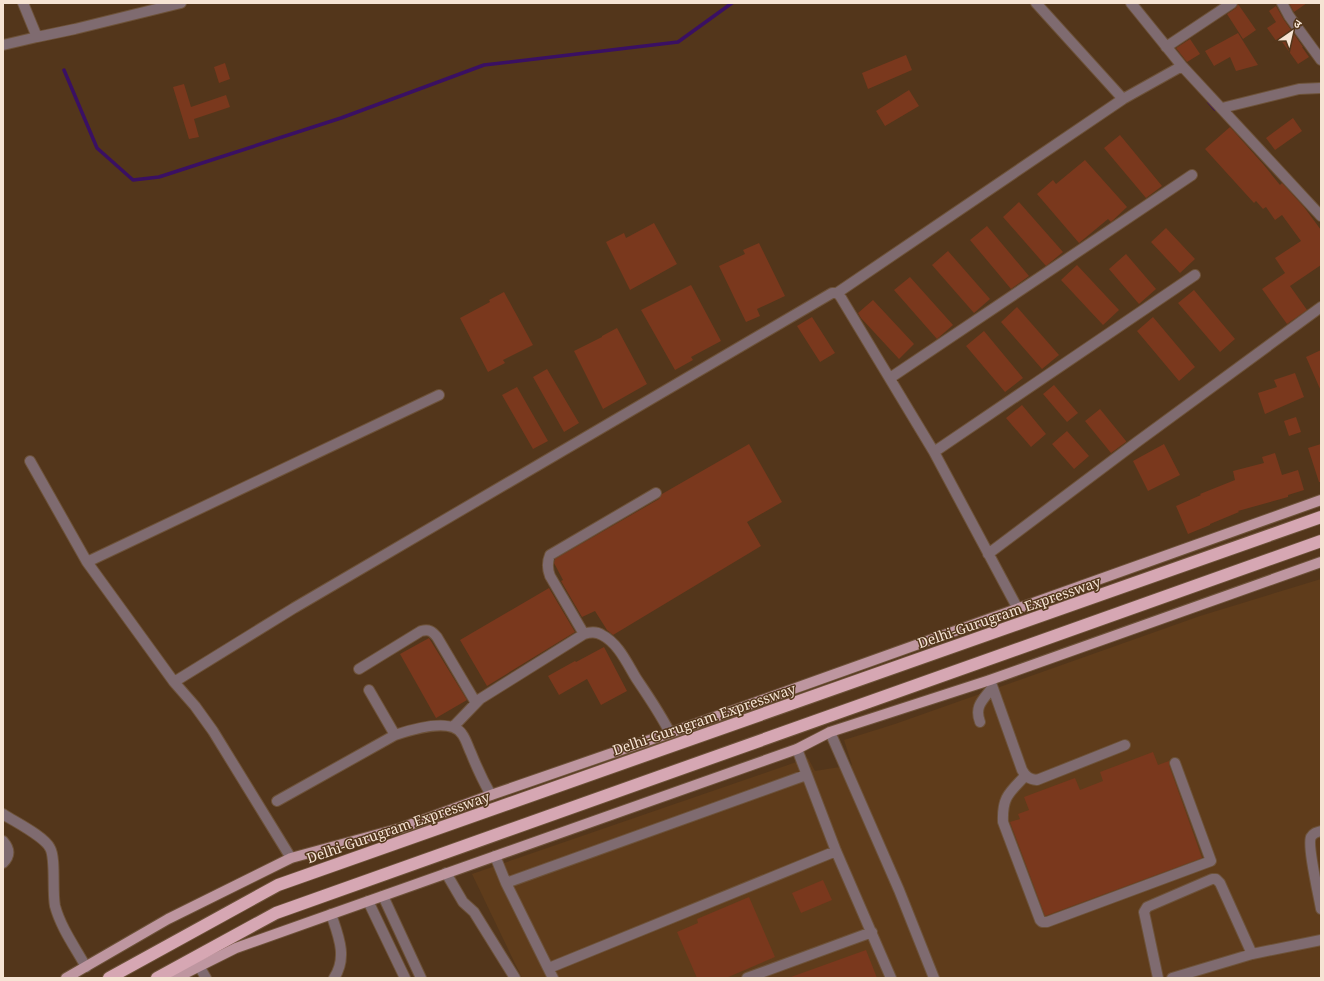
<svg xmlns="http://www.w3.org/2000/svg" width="1324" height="981" font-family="'Noto Serif','Noto Sans Devanagari',serif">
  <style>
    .built { fill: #5f3c1b }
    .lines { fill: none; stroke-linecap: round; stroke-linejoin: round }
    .stream { stroke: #3a1063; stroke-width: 3.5 }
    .building { fill: #7a381d }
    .minor-casing { stroke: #6d5239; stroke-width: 12 }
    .major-casing { stroke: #6d5239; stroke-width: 12 }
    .highway-casing { stroke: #6d5239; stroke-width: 14 }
    .minor { stroke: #7f6b70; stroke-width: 10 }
    .major { stroke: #be96a0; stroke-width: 10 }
    .highway { stroke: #d6a7b3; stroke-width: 12 }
    .labels { text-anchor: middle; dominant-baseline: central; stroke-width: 3; stroke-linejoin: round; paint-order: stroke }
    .street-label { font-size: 14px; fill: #f6e4d4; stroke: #53361b }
  </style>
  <rect width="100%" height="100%" fill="#53361b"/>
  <path class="built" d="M1321,579V978H522L472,874L808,758L815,771L852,765L844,740L895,724L1200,616Z"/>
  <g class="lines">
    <path class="stream" d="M64,70L97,148L133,180L159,177L341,118L484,65L678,42L732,3
      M1209,102L1215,109L1219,110"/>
  </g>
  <path class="building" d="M1289,3H1307L1294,12Z
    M1238,4L1256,30L1243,39L1227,14L1236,8Z
    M1276,6L1284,20L1303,47H1302L1309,57L1298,64L1280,39L1277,42L1267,28L1276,22L1269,11Z
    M1238,33L1258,65L1236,71L1230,57L1214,66L1205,51Z
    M1190,39L1200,54L1187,62L1176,48Z
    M906,55L912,70L868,89L862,73Z
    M225,63L230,79L219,83L214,67Z
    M184,84L191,107L226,95L230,107L194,119L199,137L189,139L173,87Z
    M909,90L919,106L885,126L876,111Z
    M1293,118L1302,131L1275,150L1266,138Z
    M1230,127L1263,164L1280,185L1282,183L1304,207L1321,230V265L1290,286L1307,310L1287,324L1262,289L1285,273L1275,258L1301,241L1282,215L1275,220L1266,207L1263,209L1256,201L1254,203L1205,149Z
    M1120,135L1162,186L1146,198L1104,148Z
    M1085,160L1127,207L1111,222L1108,219L1079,243L1037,194L1053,180L1056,184Z
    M1019,202L1063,252L1046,266L1003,217Z
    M654,223L677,264L630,290L606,242L624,233L626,238Z
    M987,226L1029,276L1011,289L970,240Z
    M1166,228L1195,259L1180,273L1151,242Z
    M759,243L785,296L757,309L760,316L746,322L719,266L745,254L743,250Z
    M948,251L990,299L974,313L932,265Z
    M1126,254L1156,289L1139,304L1109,269Z
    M1077,265L1119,310L1103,325L1061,280Z
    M910,277L953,325L937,339L894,290Z
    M691,285L721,341L691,357L693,360L675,370L641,310Z
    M1194,290L1235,339L1220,352L1178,303Z
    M504,292L533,345L503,360L505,363L488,372L460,318L490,302L489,300Z
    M873,300L914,344L899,359L861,318L858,313Z
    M1017,307L1059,355L1042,369L1001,322Z
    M812,317L835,353L820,362L797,326Z
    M1153,317L1195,367L1179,381L1137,331Z
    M617,328L647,384L603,409L574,351L602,337V336Z
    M984,331L1023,378L1005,392L966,346Z
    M1321,350V391L1306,357Z
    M547,369L579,423L564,432L533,377Z
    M1295,373L1304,397L1265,414L1258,393L1277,387L1274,380Z
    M1054,385L1078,413L1067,422L1043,394Z
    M517,387L548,441L533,449L502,395Z
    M1022,405L1046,434L1031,447L1006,418Z
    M1100,409L1126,441V442L1111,453L1085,421Z
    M1296,417L1301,432L1289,436L1284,421Z
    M1067,431L1089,456L1074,469L1052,444Z
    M749,444L782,502L747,522L761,546L613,635L607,630L595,611L582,617L561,581L563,580L554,563L555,559L659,499L662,494Z
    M1164,444L1180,475L1148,491L1133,461Z
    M1321,444V482H1319L1308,448Z
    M1275,453L1282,475L1298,470L1304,490L1288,495V497L1238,511L1239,512L1210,524V525L1188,534L1176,506L1201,495L1200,494L1235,480L1233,471L1264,463L1262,457Z
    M549,588L575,632L487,686L460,640Z
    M429,638L467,700L436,718L400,654Z
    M604,647L627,691L601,705L587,679L559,695L548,676L575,661L576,662Z
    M1153,752L1158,765L1169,761V765L1202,858L1045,916L1010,822L1020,819L1018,814L1029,810L1024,797L1075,778L1080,790L1103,781L1100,772Z
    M823,880L832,900L801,913L792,893Z
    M749,897L775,957L726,978H697L677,932L698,923L697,919Z
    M866,950L877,978H791V977Z"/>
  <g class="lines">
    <defs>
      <path id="minor" d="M23,3L37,37
        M1036,3L1123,99
        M1131,3L1182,66L1321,216
        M1282,3L1289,16L1321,60
        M3,45L37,37L75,29L181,3
        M1166,47L1232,3
        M1222,108L1299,89L1321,88
        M837,293L1123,99L1182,66
        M890,378L1192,175
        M934,452L1195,275
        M30,461L87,562L174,682L195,706L213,731L291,858
        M988,554L1137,442L1321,307
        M87,562L439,395
        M584,634L550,576C547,568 547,562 550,555L656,493
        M359,669L421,631C429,629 432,631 437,637L476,703
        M990,680L1022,770C1026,777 1029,779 1037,780L1125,745
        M174,682L294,608L832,293H837L840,296L934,452L1018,609
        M369,690L395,735
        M980,722C974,706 983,700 992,688
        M453,727L480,699L584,634C590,632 596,631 602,635C618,643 627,663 636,678C648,696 660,713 670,733
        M830,732L899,890L934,978
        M797,749L836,851L891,978
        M1025,776C1009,793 1002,797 1003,822L1040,920L1042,922H1047L1211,861L1175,763
        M277,801L395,735C410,730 451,717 462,734C466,739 468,747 471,753C477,768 483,781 491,795
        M3,814C15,822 44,836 50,848C56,858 52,892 55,906C61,928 75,947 86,967
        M1321,831C1317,832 1313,833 1311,837C1307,845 1319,897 1321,909
        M3,841C10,849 10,856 3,863
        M495,856L506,883L553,978
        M446,873L463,902L474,912L515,978
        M506,883L806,775
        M383,896L421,978
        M368,901L405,978
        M331,914C338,935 348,957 334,978
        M199,966L206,978
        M549,968L836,851
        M747,978L872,932
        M1158,978L1144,912L1147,907L1212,879H1216L1220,883L1252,954
        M1172,978L1252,954L1321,940"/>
      <path id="major" d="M66,978L168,919L291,858L401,828L491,795L670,733L1321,500
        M176,978L236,948L797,749L830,732L990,680L1321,562"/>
      <path id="highway" d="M109,978L278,885L1321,517
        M157,978L276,913L1321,541"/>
    </defs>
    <use href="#minor" class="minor-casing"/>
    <use href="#major" class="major-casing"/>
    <use href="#highway" class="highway-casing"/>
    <use href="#minor" class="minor"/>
    <use href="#major" class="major"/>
    <use href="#highway" class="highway"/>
  </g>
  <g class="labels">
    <g class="street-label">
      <text transform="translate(1009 612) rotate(-19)">Delhi-Gurugram Expressway</text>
      <text transform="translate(704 719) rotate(-19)">Delhi-Gurugram Expressway</text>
      <text transform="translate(398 827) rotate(-19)">Delhi-Gurugram Expressway</text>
    </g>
  </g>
  <rect width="1324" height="981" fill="none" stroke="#f6e4d4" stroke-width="8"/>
  <g transform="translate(1292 32) rotate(34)" stroke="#53361b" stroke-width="3" paint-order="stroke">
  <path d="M0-3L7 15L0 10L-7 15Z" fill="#f6e4d4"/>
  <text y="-6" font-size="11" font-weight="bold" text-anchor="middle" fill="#f6e4d4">उ</text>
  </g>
</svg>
